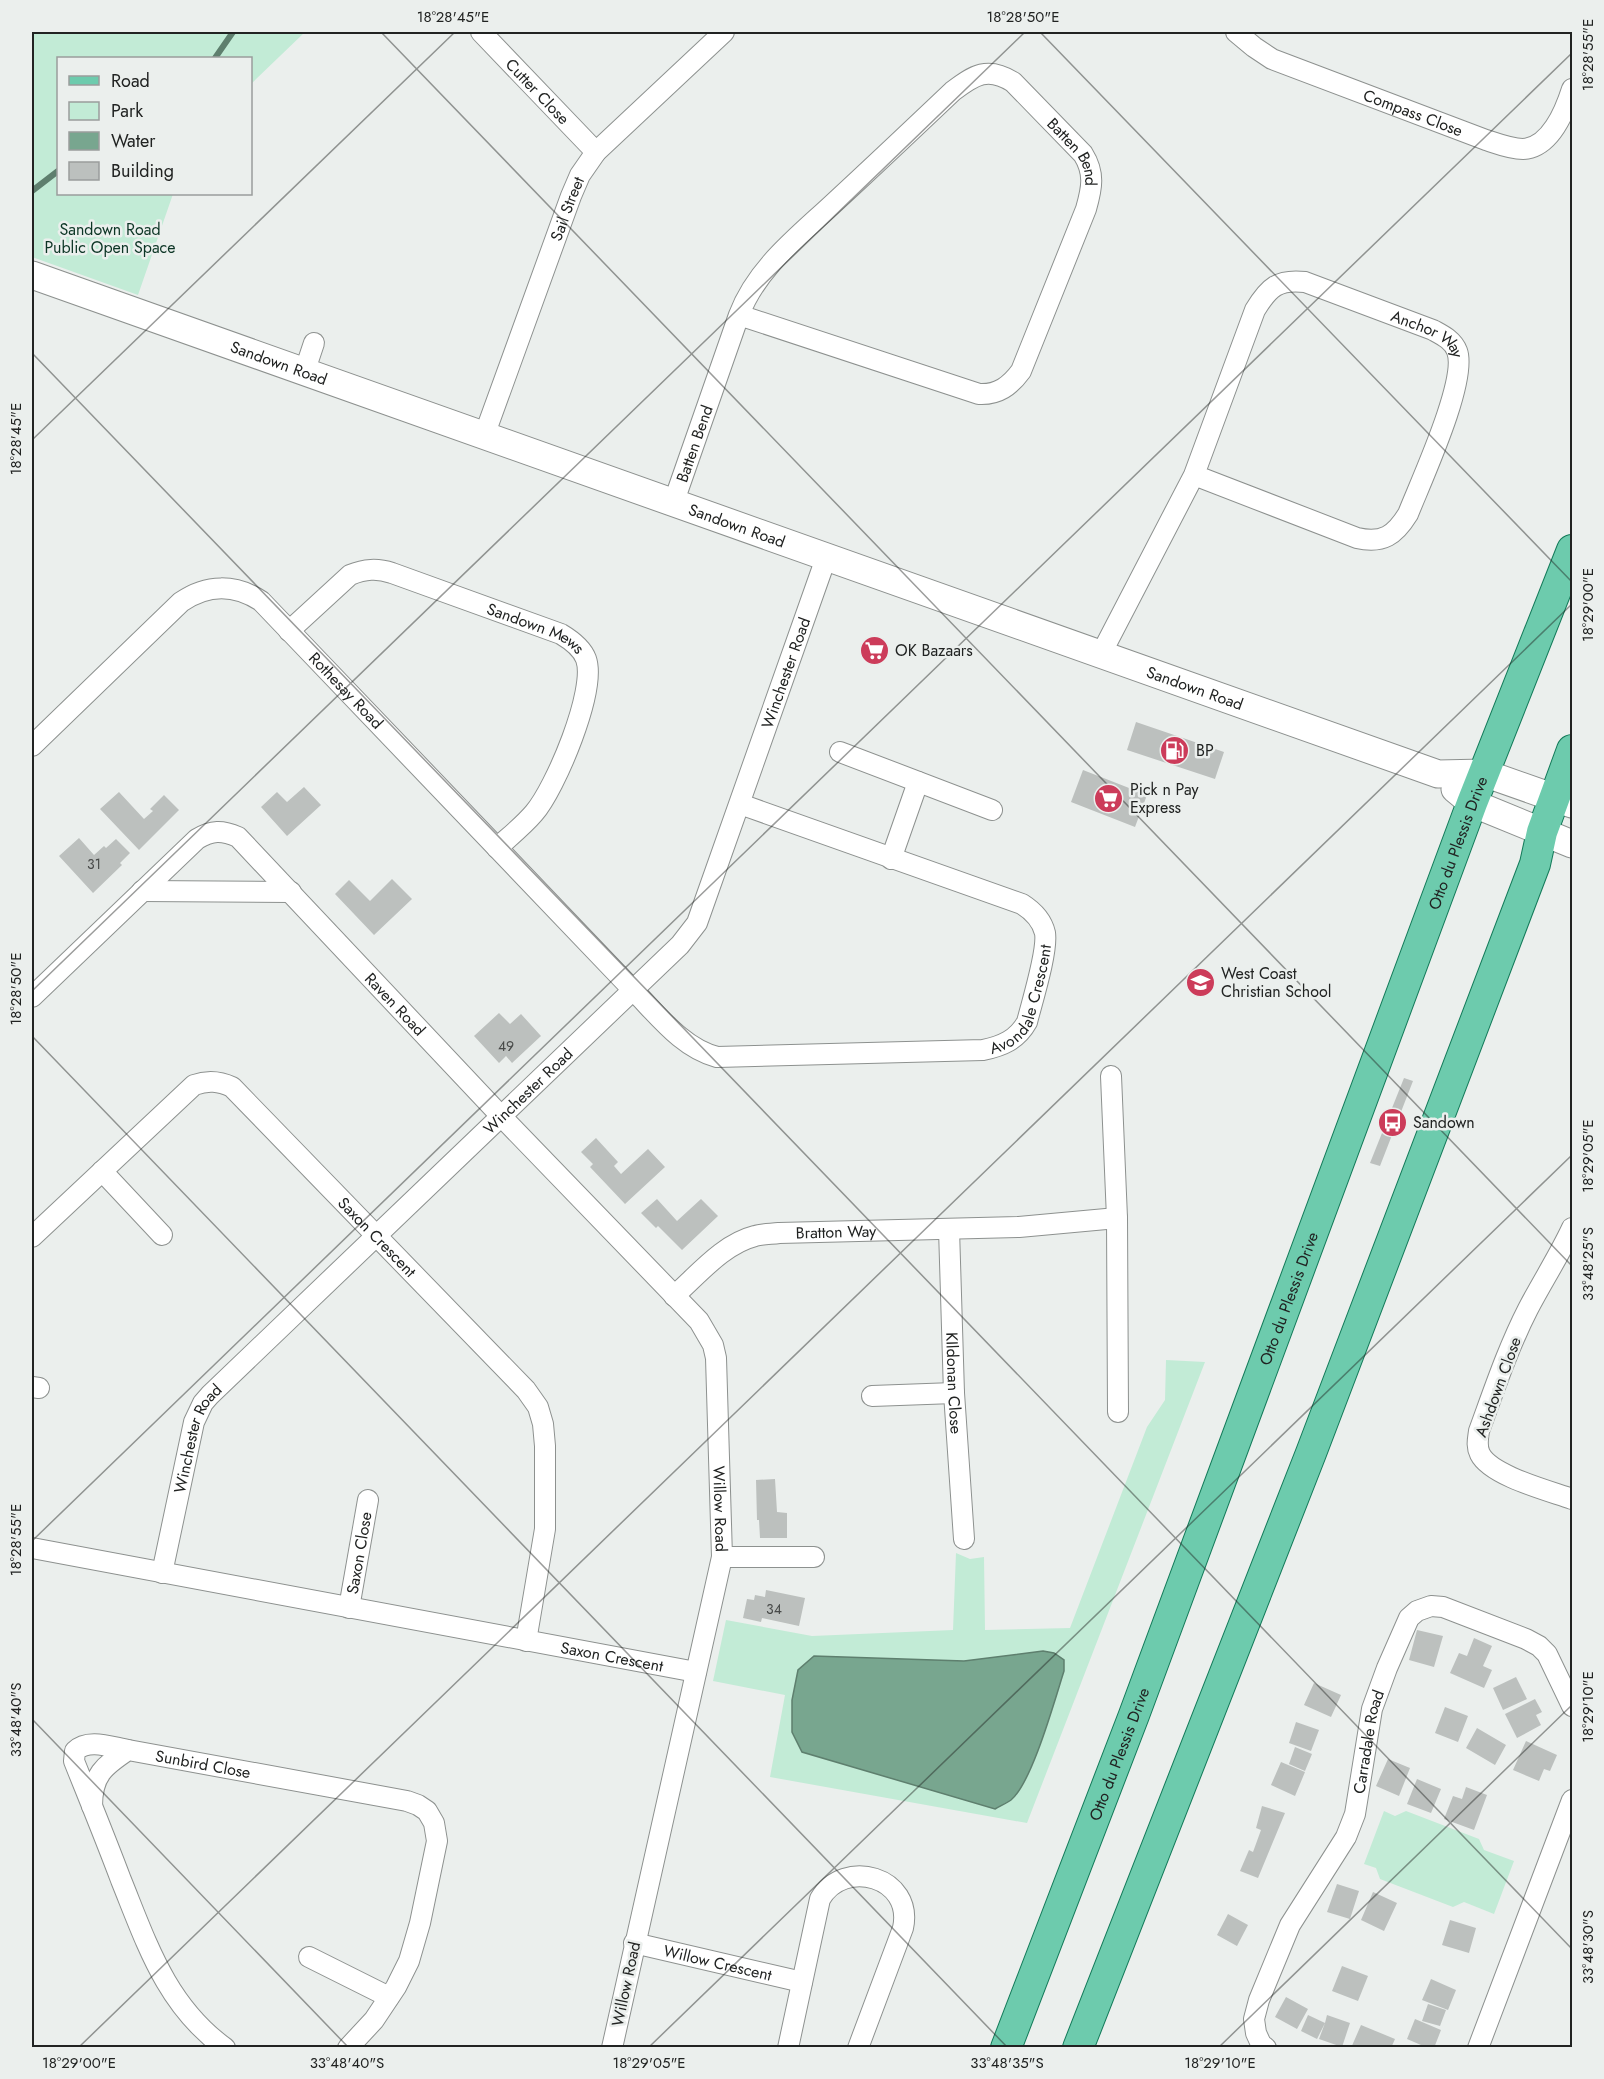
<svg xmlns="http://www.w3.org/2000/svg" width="1604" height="2079" font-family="Jost,sans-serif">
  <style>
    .green { fill: #c2ebd6 }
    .water { fill: #78a68f; stroke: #5e7f6e; stroke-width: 1.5 }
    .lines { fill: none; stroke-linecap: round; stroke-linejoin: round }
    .stream { stroke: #5e7f6e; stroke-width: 6 }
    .building { fill: #bcc0be }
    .street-casing { stroke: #8d918f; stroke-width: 22 }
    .secondary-casing { stroke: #8d918f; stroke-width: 29 }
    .primary-casing { stroke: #137a59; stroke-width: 32 }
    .street { stroke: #fff; stroke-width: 20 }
    .secondary { stroke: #fff; stroke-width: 27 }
    .primary { stroke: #6dcbad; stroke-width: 30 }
    .ticks { fill: none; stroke: #212322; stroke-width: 1.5; stroke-opacity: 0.45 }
    .labels { text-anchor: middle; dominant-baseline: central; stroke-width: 5; stroke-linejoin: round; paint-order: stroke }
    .number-label { font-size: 14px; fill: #484a49 }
    .street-label { font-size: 16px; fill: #212322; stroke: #ebefed }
    .park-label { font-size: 16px; fill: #0c3525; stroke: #ebefed }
    .poi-label { font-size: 16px; fill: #212322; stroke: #ebefed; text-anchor: start }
    .neatline { fill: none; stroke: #212322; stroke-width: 2 }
    .ticks-label { font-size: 15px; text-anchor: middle; fill: #212322 }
  </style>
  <rect width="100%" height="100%" fill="#ebefed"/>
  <path class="green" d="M32,32H305L251,84L250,58H58V194H173L138,295L32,257Z
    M1166,1360L1205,1362L1027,1823L770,1777L785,1695L713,1681L726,1620L812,1636L953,1630L956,1553L970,1559L984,1557L985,1630L1070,1628L1147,1427L1165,1400Z
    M1384,1811L1395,1816L1406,1811L1479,1839L1484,1850L1514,1861L1494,1914L1464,1902L1453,1907L1380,1879L1376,1868L1364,1864Z"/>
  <path class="water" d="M1043,1651L1054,1653L1064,1660V1671C1055,1699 1032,1783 1011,1800C1007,1803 1000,1806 995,1809L802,1752L792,1732V1700L798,1670L814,1656L964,1661Z"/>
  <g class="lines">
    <path class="stream" d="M215,58L233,32
      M32,191L58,171"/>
  </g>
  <path class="building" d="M1136,722L1224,752L1215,779L1127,750Z
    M1083,770L1147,795L1135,827L1071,802Z
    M304,787L321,805L287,836L261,807L277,792L287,802Z
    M119,792L144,819L153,811L150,809L164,795L179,810L139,850L100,809Z
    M79,838L94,855L104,846L106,848L116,839L130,853L120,863L122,865L93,893L59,856Z
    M392,879L412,899L374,935L335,894L349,880L370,901Z
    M499,1013L510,1024L521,1014L541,1036L512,1063L506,1056L499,1063L474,1036Z
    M1404,1078L1413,1081L1380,1166L1370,1163Z
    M596,1138L618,1162L614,1166L621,1174L648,1149L665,1167L625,1204L590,1167L593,1164L581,1152Z
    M657,1199L677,1221L701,1199L718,1216L682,1250L658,1226L656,1228L641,1213Z
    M775,1479L777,1512L787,1513V1538H760L759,1520H757L756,1480Z
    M766,1590L805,1598L799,1626L762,1618L761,1622L743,1618L747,1599L754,1600L755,1595L765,1597Z
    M1417,1630L1443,1636L1434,1667L1409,1660Z
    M1474,1638L1492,1646L1483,1666L1492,1670L1484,1688L1450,1673L1459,1653L1467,1656Z
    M1516,1677L1527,1699L1503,1710L1493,1688Z
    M1314,1683L1341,1695L1331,1717L1304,1705Z
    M1535,1699L1542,1712L1536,1715L1541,1725L1517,1738L1505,1714Z
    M1445,1707L1468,1716L1458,1742L1435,1733Z
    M1296,1722L1319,1730L1311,1751L1289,1743Z
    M1477,1728L1506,1745L1495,1765L1466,1748Z
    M1526,1741L1557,1755L1550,1771L1544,1769L1539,1781L1513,1770Z
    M1295,1747L1312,1754L1305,1771L1289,1764Z
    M1388,1759L1410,1768L1399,1796L1376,1786Z
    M1281,1762L1305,1772L1295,1796L1271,1785Z
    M1417,1779L1441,1789L1431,1813L1407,1804Z
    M1466,1787L1487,1795L1474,1830L1444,1819L1453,1796L1462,1799Z
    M1262,1806L1285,1813L1258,1878L1240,1871L1249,1850L1253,1852L1261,1830L1256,1828Z
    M1337,1884L1359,1891L1350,1919L1327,1912Z
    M1373,1892L1397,1903L1384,1931L1361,1920Z
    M1228,1914L1248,1925L1237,1946L1217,1935Z
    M1450,1920L1476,1928L1469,1953L1442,1945Z
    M1342,1966L1368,1976L1358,2001L1332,1991Z
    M1431,1979L1456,1990L1448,2010L1422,2000Z
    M1286,1997L1308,2009L1297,2029L1275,2017Z
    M1428,2004L1446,2010L1440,2026L1422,2021Z
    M1308,2015L1325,2023L1327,2015L1350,2023L1342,2047L1319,2039L1325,2023L1317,2039L1301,2031Z
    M1415,2019L1441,2030L1434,2048H1428L1407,2039Z
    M1361,2025L1395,2039L1391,2048H1351Z"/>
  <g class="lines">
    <defs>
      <g id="street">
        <path id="s1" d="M481,32L596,152"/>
        <path id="s2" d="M1236,32L1254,47L1272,59L1486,140C1498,144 1511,149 1523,149C1550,148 1565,111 1572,89"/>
        <path d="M304,373L314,343"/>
        <path id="s3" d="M484,436L571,196L580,175L596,152L724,32"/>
        <path id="s4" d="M673,504L739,315C757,267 800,235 836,201C875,165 914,128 953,91C974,75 988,66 1013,82L1083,154C1095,173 1092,188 1086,209L1021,371C1010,386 998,395 979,394L739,315"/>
        <path id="s5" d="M289,631L350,575C365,569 377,568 392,573L561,634C571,640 582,648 586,659C597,690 555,789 534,813C523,826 509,837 497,848"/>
        <path id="s6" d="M1101,654L1194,475L1255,310C1269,287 1278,279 1305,282L1433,330C1442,335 1453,340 1457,351C1468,380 1421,481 1408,514C1395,535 1383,544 1357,538L1194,475"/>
        <path id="s7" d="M32,746L181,602C207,584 235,584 261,601L633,990C658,1015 682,1048 717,1057L983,1050C1002,1046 1017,1040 1027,1022C1032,1002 1048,951 1045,933C1042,920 1033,911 1022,904L740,804"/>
        <path d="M840,752L992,810"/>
        <path d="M891,859L918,782"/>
        <path d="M142,891L291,892"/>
        <path id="s8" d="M32,997L197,839C212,830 222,830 238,837L500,1115L699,1321L713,1345L716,1358L722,1557L612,2048"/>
        <path d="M1111,1076L1117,1218L1118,1412"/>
        <path d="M102,1171L162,1235"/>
        <path d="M1572,1228C1559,1256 1542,1282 1528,1309C1508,1348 1494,1390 1479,1431C1478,1439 1476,1446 1480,1454C1491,1476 1550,1491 1572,1499"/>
        <path id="s9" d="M949,1229L954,1393L964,1539"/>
        <path id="s10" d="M32,1237L194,1085C208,1080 219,1081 232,1087L526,1390L538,1407L543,1424L545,1446V1529L526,1641"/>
        <path id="s11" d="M674,1296C698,1275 723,1244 755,1236C762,1234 771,1234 779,1233L1019,1227L1117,1218"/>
        <path d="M32,1387L39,1388"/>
        <path d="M872,1396L954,1393"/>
        <path id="s12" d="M32,1548L696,1672"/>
        <path d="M722,1557H814"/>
        <path id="s13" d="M162,1573L194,1422L203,1403L210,1395L680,945L697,923L826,558"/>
        <path id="s14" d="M349,1608L368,1500"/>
        <path d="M128,1750C111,1747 88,1738 75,1751L74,1761C90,1801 106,1840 121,1880C147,1944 166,2005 225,2048"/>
        <path id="s15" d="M92,1806C92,1775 104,1766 128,1750L407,1801L418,1805L427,1811L434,1823L437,1841L420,1923L409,1961L396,1987L374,2020L348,2048"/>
        <path id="s16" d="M634,1943L802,1982"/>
        <path d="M309,1957L389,1997"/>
        <path d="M788,2048L820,1899C844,1857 914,1877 903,1928L858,2048"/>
        <path id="s17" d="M1266,2048L1261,2044L1256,2033L1254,2019L1259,2000L1290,1925L1346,1837L1355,1814L1372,1709L1387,1668L1409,1618L1417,1611L1431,1606L1443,1607L1526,1639L1539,1646L1547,1654L1572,1706"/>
        <path d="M1478,2048L1572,1800"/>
      </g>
      <g id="secondary">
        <path id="s18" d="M32,275L1438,774L1484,773L1572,804"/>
        <path d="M1455,789L1472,803L1572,844"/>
      </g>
      <g id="primary">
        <path id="s19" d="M1006,2048L1134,1715L1472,803L1572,550"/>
        <path d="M1078,2048L1311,1453L1535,864L1542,832L1572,750"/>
      </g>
    </defs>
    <use href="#street" class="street-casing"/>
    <use href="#secondary" class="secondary-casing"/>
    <use href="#primary" class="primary-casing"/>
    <use href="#street" class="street"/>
    <use href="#secondary" class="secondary"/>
    <use href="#primary" class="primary"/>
  </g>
  <path class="ticks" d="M381,32L1572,1266M1040,32L1572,582M32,353L1572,1949M32,440L455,32M32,991L1025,32M32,1036L1008,2048M32,1541L1572,53M32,1719L349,2048M78,2048L1572,604M648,2048L1572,1155M1218,2048L1572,1705"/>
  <defs>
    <symbol id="supermarket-disc" viewBox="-11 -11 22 22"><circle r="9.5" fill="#cc3c5a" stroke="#ebefed"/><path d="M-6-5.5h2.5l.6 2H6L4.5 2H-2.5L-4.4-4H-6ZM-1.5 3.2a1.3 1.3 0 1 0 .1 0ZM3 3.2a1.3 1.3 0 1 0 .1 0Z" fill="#fff"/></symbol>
    <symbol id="fuel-disc" viewBox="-11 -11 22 22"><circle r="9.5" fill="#cc3c5a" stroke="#ebefed"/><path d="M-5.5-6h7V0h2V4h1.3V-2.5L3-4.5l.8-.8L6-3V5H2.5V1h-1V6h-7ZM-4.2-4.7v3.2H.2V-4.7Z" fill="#fff"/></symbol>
    <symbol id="school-disc" viewBox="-11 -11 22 22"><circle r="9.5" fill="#cc3c5a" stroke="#ebefed"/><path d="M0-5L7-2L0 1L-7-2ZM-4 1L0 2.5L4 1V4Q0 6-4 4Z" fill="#fff"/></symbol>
    <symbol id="bus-disc" viewBox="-11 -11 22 22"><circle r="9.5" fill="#cc3c5a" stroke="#ebefed"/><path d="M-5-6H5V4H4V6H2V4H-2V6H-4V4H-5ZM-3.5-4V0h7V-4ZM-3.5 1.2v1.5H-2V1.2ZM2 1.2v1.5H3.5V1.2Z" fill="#fff"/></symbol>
  </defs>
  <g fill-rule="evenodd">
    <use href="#supermarket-disc" x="858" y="634" width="33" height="33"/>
    <use href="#fuel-disc" x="1158" y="734" width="33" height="33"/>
    <use href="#supermarket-disc" x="1092" y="782" width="33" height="33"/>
    <use href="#school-disc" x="1184" y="966" width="33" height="33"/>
    <use href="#bus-disc" x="1376" y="1106" width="33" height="33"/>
  </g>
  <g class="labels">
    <g class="number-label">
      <text x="94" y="864">31</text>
      <text x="506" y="1046">49</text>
      <text x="774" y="1609">34</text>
    </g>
    <g class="street-label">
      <text stroke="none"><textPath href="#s1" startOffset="82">Cutter Close</textPath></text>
      <text stroke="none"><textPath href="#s2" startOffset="196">Compass Close</textPath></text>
      <text stroke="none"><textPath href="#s4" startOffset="672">Batten Bend</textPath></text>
      <text stroke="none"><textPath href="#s3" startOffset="242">Sail Street</textPath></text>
      <text stroke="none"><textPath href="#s6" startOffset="574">Anchor Way</textPath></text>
      <text stroke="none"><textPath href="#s18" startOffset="262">Sandown Road</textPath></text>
      <text stroke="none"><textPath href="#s4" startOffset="64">Batten Bend</textPath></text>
      <text stroke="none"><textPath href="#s18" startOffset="748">Sandown Road</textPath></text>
      <text stroke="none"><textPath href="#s5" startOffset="280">Sandown Mews</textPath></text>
      <text stroke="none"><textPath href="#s13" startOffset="1130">Winchester Road</textPath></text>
      <text stroke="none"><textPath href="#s18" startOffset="1234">Sandown Road</textPath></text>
      <text stroke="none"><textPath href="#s7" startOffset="416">Rothesay Road</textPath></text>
      <text stroke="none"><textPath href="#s19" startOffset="1287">Otto du Plessis Drive</textPath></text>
      <text stroke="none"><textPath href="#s7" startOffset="1276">Avondale Crescent</textPath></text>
      <text stroke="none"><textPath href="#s8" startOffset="501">Raven Road</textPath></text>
      <text stroke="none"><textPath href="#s13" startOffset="626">Winchester Road</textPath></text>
      <text stroke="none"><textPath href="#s11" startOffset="183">Bratton Way</textPath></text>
      <text stroke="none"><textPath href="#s10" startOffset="470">Saxon Crescent</textPath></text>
      <text stroke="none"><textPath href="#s19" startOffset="801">Otto du Plessis Drive</textPath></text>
      <text stroke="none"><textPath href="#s9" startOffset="154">KIldonan Close</textPath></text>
      <text transform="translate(1498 1387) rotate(-70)">Ashdown Close</text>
      <text stroke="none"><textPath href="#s13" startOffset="140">Winchester Road</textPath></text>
      <text stroke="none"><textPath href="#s8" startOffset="1132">Willow Road</textPath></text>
      <text stroke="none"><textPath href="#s14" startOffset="56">Saxon Close</textPath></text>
      <text stroke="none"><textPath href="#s12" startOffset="590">Saxon Crescent</textPath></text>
      <text stroke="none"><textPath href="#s17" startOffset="336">Carradale Road</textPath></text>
      <text stroke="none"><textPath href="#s19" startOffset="315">Otto du Plessis Drive</textPath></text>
      <text stroke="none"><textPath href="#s15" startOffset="147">Sunbird Close</textPath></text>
      <text stroke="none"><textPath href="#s16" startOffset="86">Willow Crescent</textPath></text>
      <text transform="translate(626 1984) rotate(-78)">Willow Road</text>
    </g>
    <g class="park-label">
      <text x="110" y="229">Sandown Road<tspan x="110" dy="18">Public Open Space</tspan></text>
    </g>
    <g class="poi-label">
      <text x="895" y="650">OK Bazaars</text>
      <text x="1196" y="750">BP</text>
      <text x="1130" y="789">Pick n Pay<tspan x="1130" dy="18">Express</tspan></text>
      <text x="1221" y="973">West Coast<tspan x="1221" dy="18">Christian School</tspan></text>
      <text x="1413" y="1122">Sandown</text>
    </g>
  </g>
  <rect width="1604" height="2079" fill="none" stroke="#ebefed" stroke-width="66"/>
  <rect x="57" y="57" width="195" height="138" fill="#ebefed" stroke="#9a9d9c" stroke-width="1.5"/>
  <rect x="69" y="76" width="30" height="9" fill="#6dcbad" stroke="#9a9d9c" stroke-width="1.5"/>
  <text x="111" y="87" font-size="18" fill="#212322">Road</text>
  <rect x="69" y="102" width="30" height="18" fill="#c2ebd6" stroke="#9a9d9c" stroke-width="1.5"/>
  <text x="111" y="117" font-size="18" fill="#212322">Park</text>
  <rect x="69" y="132" width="30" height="18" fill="#78a68f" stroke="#9a9d9c" stroke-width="1.5"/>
  <text x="111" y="147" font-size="18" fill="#212322">Water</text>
  <rect x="69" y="162" width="30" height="18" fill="#bcc0be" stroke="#9a9d9c" stroke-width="1.5"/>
  <text x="111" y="177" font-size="18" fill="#212322">Building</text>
  <rect x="33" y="33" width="1538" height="2013" class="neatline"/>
  <g class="ticks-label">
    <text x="453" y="22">18°28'45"E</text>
    <text x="1023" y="22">18°28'50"E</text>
    <text transform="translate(1588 55) rotate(-90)" y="5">18°28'55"E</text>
    <text transform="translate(16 439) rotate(-90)" y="5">18°28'45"E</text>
    <text transform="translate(1588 605) rotate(-90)" y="5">18°29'00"E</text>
    <text transform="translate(16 989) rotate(-90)" y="5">18°28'50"E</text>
    <text transform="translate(1588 1156) rotate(-90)" y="5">18°29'05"E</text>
    <text transform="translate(1588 1264) rotate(-90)" y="5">33°48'25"S</text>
    <text transform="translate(16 1540) rotate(-90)" y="5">18°28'55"E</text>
    <text transform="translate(1588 1707) rotate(-90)" y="5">18°29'10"E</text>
    <text transform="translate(16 1720) rotate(-90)" y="5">33°48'40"S</text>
    <text transform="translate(1588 1947) rotate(-90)" y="5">33°48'30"S</text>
    <text x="79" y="2068">18°29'00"E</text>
    <text x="347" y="2068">33°48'40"S</text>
    <text x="649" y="2068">18°29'05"E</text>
    <text x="1007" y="2068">33°48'35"S</text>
    <text x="1220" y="2068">18°29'10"E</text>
  </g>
</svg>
